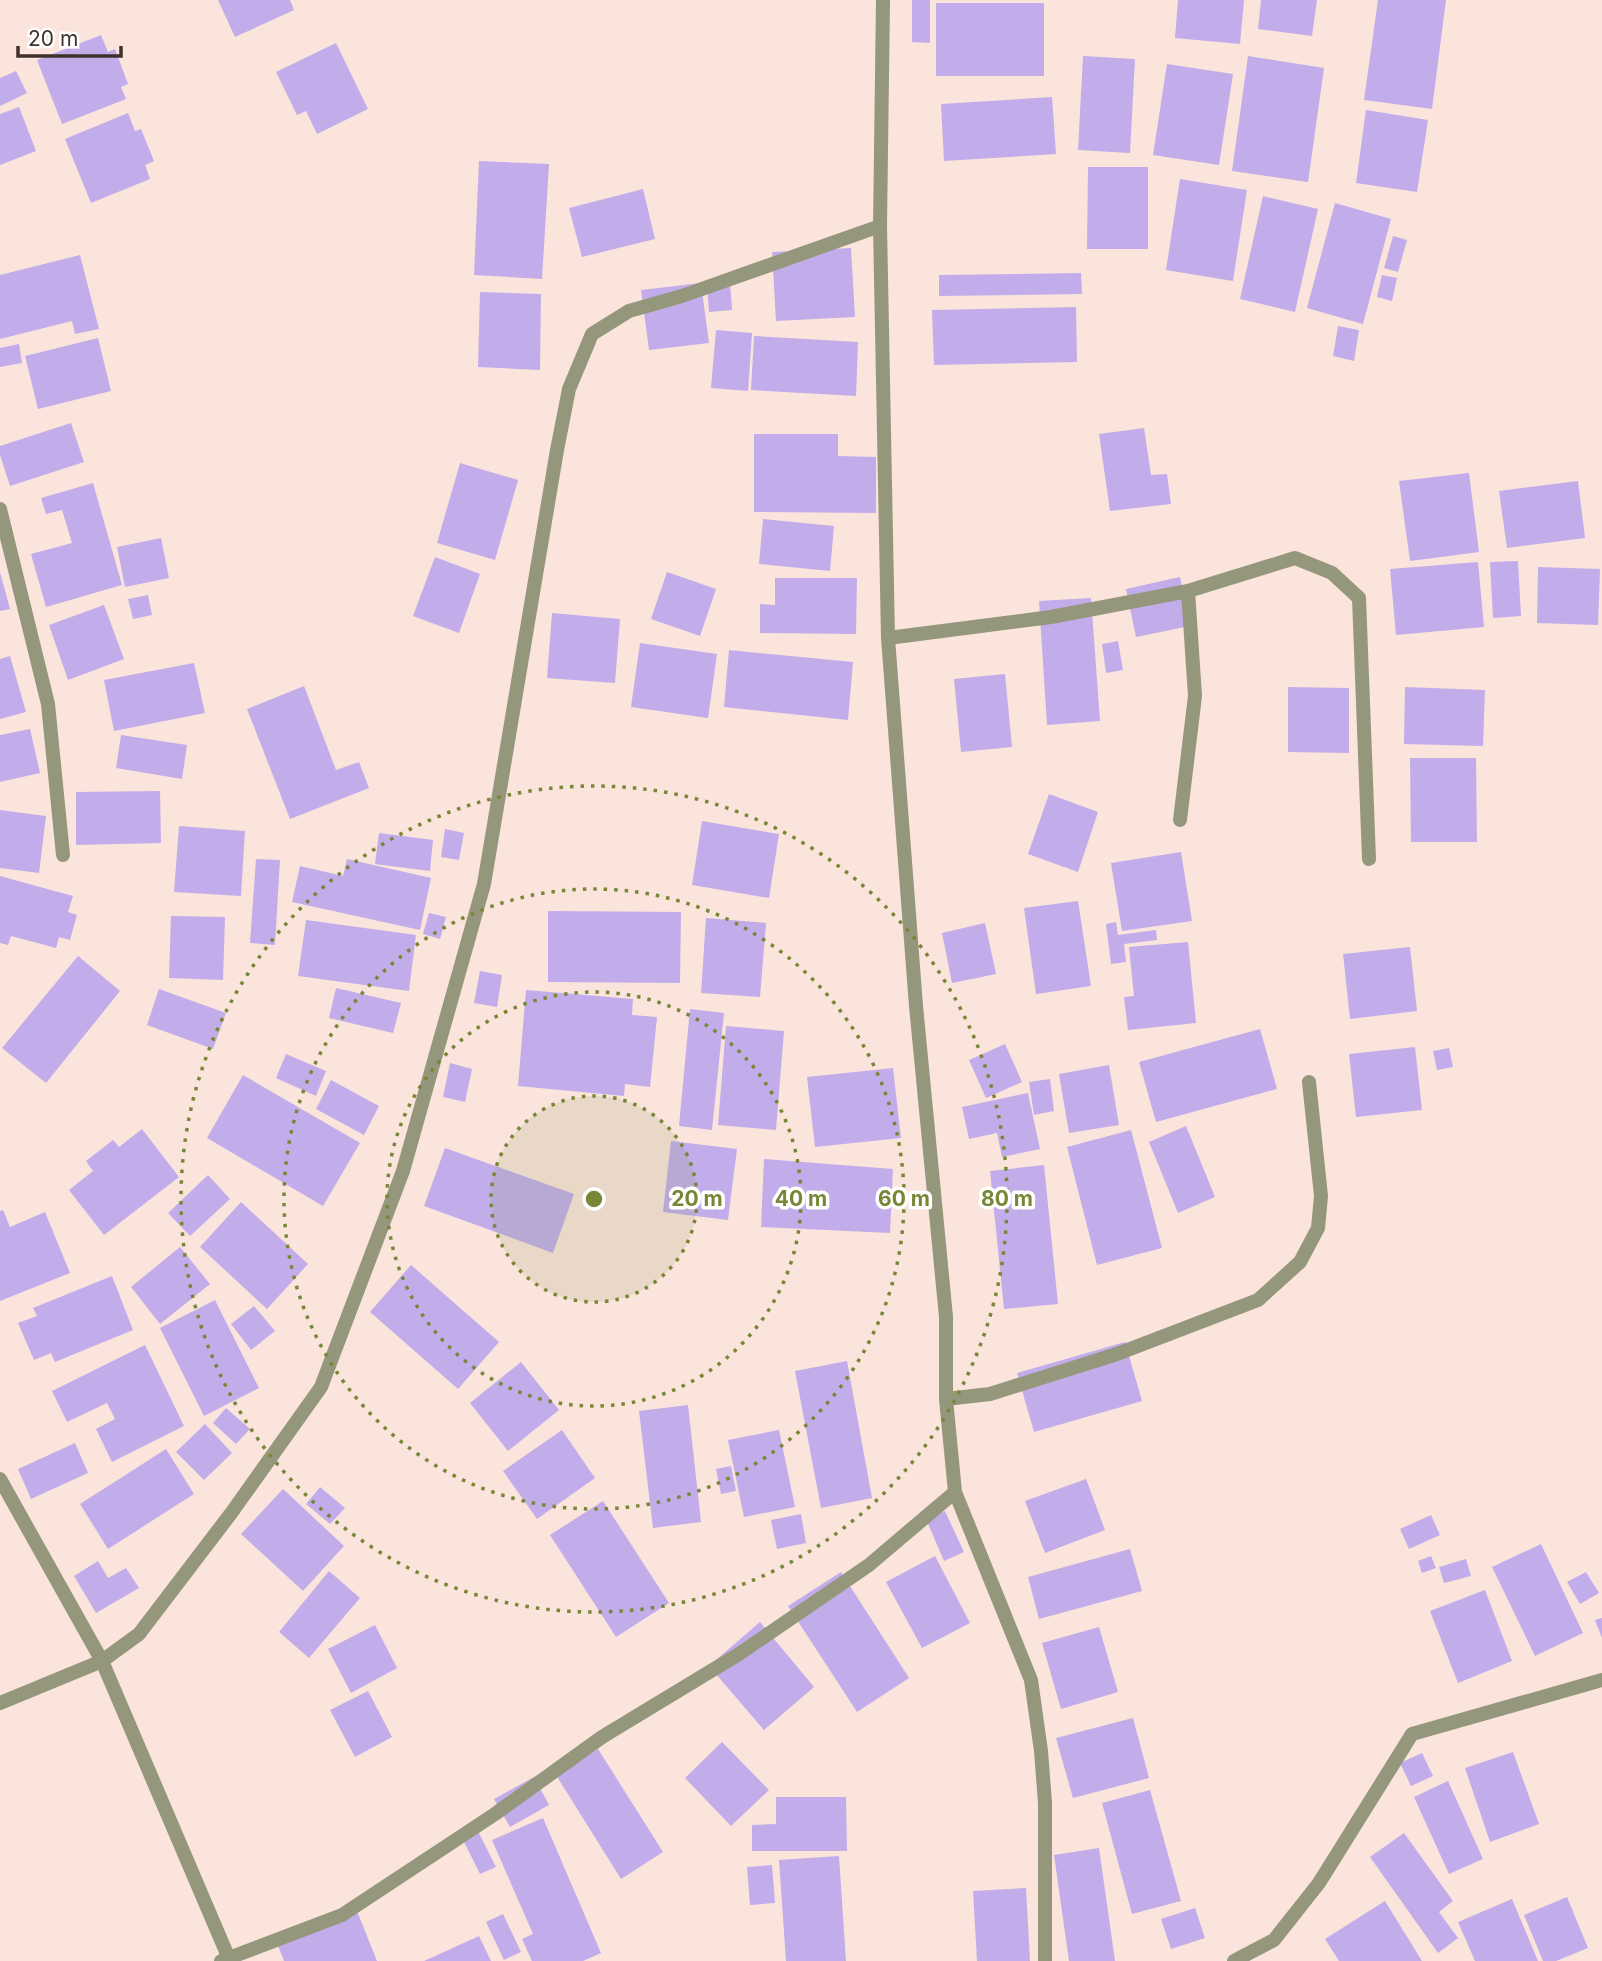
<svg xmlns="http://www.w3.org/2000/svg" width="1602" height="1961" font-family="Inter,sans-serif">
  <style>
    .building { fill: #c2adea }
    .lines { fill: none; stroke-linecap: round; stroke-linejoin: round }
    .minor { stroke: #94977b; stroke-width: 14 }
    .ring { fill: none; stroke: #778736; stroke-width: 3.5; stroke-dasharray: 3.5 7 }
    .centre { fill: #778736; stroke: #fff; stroke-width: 3.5 }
    .ring-label { font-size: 21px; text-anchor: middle; font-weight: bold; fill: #778736; stroke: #fff; stroke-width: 7; stroke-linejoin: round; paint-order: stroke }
  </style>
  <rect width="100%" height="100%" fill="#fae4dc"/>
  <path class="building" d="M218,0H290L294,10L235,37Z
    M912,0H930V43L912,42Z
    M1178,0H1244L1240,44L1175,38Z
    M1261,0H1317L1312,36L1258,29Z
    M1378,0H1446L1432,109L1364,100Z
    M936,3H1044V76H936Z
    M101,35L108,52L115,49L128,84L121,87L126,99L62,124L37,60Z
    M336,43L368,109L317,134L306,111L297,115L276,72Z
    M1083,56L1135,59L1130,153L1078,150Z
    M1248,56L1324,68L1308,182L1232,171Z
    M1167,64L1233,74L1219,165L1153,155Z
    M16,71L27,93L0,106V78Z
    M1052,97L1056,154L944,161L941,104Z
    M19,107L36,151L0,165V114Z
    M1366,110L1428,120L1417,192L1356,183Z
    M128,113L135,131L141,129L154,161L145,165L150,179L91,203L65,139Z
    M479,161L549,164L542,279L474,275Z
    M1088,167H1148V249H1087Z
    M1180,179L1247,190L1233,281L1166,270Z
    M643,189L655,239L582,257L569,208Z
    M1263,196L1318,209L1295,312L1240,299Z
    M1335,203L1391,219L1363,324L1307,308Z
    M1393,236L1407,240L1398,272L1384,268Z
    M851,248L855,317L776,321L772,252Z
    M80,255L99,329L75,334L72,321L0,339V275Z
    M1081,273L1082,294L939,296V275Z
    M1382,275L1397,278L1392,301L1377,297Z
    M730,282L732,310L709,312L707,284Z
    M701,283L709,343L649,350L641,290Z
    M480,292L541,294L540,370L478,367Z
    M1076,307L1077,362L934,365L932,310Z
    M1338,326L1359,330L1354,361L1333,356Z
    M716,330L752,333L748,391L711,388Z
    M754,336L858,342L856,396L751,390Z
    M98,338L111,391L38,409L25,356Z
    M19,344L22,363L0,367V348Z
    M71,423L84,462L10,486L0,455V446Z
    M1144,428L1151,475L1167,474L1171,504L1110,511L1099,434Z
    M754,434H838V456L876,457V513L754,512Z
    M460,463L518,480L495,560L437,543Z
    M1469,473L1479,552L1410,561L1399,481Z
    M1578,481L1585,538L1507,548L1499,491Z
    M93,483L122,585L46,607L31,554L72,543L62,510L46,514L41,498Z
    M763,519L834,526L830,571L759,564Z
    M161,538L169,578L125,587L117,547Z
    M435,557L480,574L459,633L413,616Z
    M1518,561L1521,616L1493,618L1490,562Z
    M1478,562L1484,627L1396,635L1390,569Z
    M1538,567L1600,569L1598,625L1537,623Z
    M0,572L10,609L0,611Z
    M667,572L716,589L700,636L651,619Z
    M1180,577L1190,626L1136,637L1126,589Z
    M775,578H857L856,634L760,633V604L775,605Z
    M148,595L152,615L133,619L128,599Z
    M1091,598L1100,721L1047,725L1039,601Z
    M104,605L124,659L68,680L49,625Z
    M552,613L620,619L615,683L547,678Z
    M1118,641L1123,670L1106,673L1102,644Z
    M640,643L717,654L708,718L631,707Z
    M729,650L853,662L848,720L724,707Z
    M10,656L26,712L0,719V659Z
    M194,663L205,713L114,731L104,680Z
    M1005,674L1012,747L961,752L954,679Z
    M304,686L336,770L359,762L369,788L290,819L247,709Z
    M1288,687L1349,688V753L1288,752Z
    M1405,687L1485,690L1483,746L1404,744Z
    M30,729L40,773L0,782V735Z
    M121,735L187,745L182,779L116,768Z
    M1410,758H1476L1477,842H1411Z
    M160,791L161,843L76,845V792Z
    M1049,794L1098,812L1078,872L1028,854Z
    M0,810L46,816L39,873L0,868Z
    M702,821L779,834L769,898L692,885Z
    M179,826L245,831L241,896L174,892Z
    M445,829L464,833L459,860L441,857Z
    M379,833L433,840L430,871L375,864Z
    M1181,852L1192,921L1122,931L1111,863Z
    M256,859L280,860L275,945L250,943Z
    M347,859L431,878L420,930L292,902L300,866L343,876Z
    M0,876L73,896L68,912L77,915L70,940L59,937L56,948L11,936L8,945L0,943Z
    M1078,901L1091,986L1036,994L1024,908Z
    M548,911L681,912L680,983L548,982Z
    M429,913L446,917L440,939L423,934Z
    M171,916L225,917L223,980L169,978Z
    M706,918L766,923L760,997L701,993Z
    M306,920L416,935L409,991L298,976Z
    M1116,922L1118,935L1156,930L1157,940L1124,944L1126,962L1111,964L1106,924Z
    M985,923L996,974L952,983L942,933Z
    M1188,942L1196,1023L1128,1030L1124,997L1134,996L1129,947Z
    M1410,947L1417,1011L1350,1019L1343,954Z
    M78,956L120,991L46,1083L2,1048Z
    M480,971L502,975L497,1007L474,1003Z
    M336,988L401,1003L393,1033L329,1018Z
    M159,989L226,1013L213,1049L147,1025Z
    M526,990L633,999L632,1015L657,1017L650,1087L625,1084L624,1096L518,1086Z
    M690,1009L724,1013L712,1130L679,1126Z
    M726,1026L784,1031L776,1130L718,1125Z
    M1260,1029L1277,1089L1156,1122L1139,1062Z
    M1005,1044L1022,1082L986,1098L969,1060Z
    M1415,1047L1422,1110L1356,1117L1349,1054Z
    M1449,1048L1453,1067L1437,1070L1433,1051Z
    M286,1054L326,1071L316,1096L276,1078Z
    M450,1063L472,1069L465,1102L443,1097Z
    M1109,1065L1119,1125L1069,1133L1059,1074Z
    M893,1068L901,1138L815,1147L807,1077Z
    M243,1075L360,1143L323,1206L207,1138Z
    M1050,1079L1054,1111L1034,1115L1029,1082Z
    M331,1080L379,1106L364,1135L316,1109Z
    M1028,1093L1040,1149L1002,1157L997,1133L969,1139L962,1107Z
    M1186,1126L1215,1197L1178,1213L1149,1142Z
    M142,1129L179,1177L104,1235L69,1190L93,1171L86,1161L113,1140L119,1147Z
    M1131,1130L1162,1248L1097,1265L1067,1147Z
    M671,1141L737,1149L728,1220L663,1212Z
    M445,1148L574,1194L553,1253L424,1206Z
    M764,1159L893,1169L890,1233L761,1227Z
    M1044,1165L1058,1304L1004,1309L990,1171Z
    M208,1175L230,1199L190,1236L168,1213Z
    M241,1202L308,1264L267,1309L200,1247Z
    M3,1210L10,1227L45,1212L70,1273L0,1301V1211Z
    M180,1247L210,1284L160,1324L131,1287Z
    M411,1265L499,1342L458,1389L370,1312Z
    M112,1276L133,1330L55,1362L51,1353L34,1360L18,1323L37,1316L33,1308Z
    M215,1300L259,1388L204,1416L160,1328Z
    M254,1306L275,1331L251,1350L231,1324Z
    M1125,1342L1142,1401L1034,1432L1017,1373Z
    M145,1345L184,1426L112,1462L96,1429L115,1419L107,1403L67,1422L52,1391Z
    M847,1361L872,1498L821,1508L795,1371Z
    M521,1362L559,1410L508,1451L470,1403Z
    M688,1405L701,1522L653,1528L639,1411Z
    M226,1408L250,1429L236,1444L213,1423Z
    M205,1424L232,1453L204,1480L176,1452Z
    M562,1430L595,1478L537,1519L503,1471Z
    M779,1430L795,1507L744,1517L728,1440Z
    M75,1443L88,1473L31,1499L18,1469Z
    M166,1449L194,1494L108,1549L80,1504Z
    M731,1466L736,1491L721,1494L716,1469Z
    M1086,1479L1105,1530L1045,1553L1025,1501Z
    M320,1487L345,1508L330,1524L306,1504Z
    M283,1489L344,1546L303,1591L241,1534Z
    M603,1501L669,1603L616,1637L550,1535Z
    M945,1511L964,1552L944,1561L926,1519Z
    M801,1514L806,1543L777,1549L771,1520Z
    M1431,1515L1440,1535L1409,1549L1400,1529Z
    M1541,1544L1583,1633L1535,1656L1492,1567Z
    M1130,1549L1142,1591L1039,1619L1028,1577Z
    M935,1556L970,1623L922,1648L886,1582Z
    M1431,1556L1436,1568L1422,1573L1418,1561Z
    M1466,1559L1471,1576L1444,1583L1439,1567Z
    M98,1561L108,1578L126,1568L139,1588L96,1613L74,1576Z
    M329,1571L360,1598L309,1658L279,1632Z
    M841,1572L909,1678L857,1712L788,1606Z
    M1586,1572L1599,1593L1580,1604L1567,1582Z
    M1485,1590L1512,1661L1458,1683L1430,1611Z
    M1602,1618V1638L1595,1620Z
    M760,1622L814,1687L764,1730L709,1666Z
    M375,1625L397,1668L351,1693L328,1649Z
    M1099,1627L1118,1692L1061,1709L1042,1643Z
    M368,1691L392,1737L355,1757L330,1710Z
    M1133,1718L1149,1778L1073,1798L1056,1738Z
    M722,1742L769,1790L731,1826L685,1778Z
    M598,1749L663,1852L621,1879L556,1775Z
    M1513,1752L1539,1824L1490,1842L1465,1768Z
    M1422,1753L1433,1776L1411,1786L1400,1763Z
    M534,1777L549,1805L510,1827L494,1799Z
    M1448,1781L1483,1859L1449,1874L1414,1797Z
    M1150,1790L1181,1901L1132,1914L1102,1803Z
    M776,1797H846L847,1851H752V1825L776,1824Z
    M543,1818L601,1953L583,1961H532L522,1939L533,1934L492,1840Z
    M475,1825L496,1867L480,1874L459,1832Z
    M1404,1833L1453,1901L1439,1912L1458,1938L1438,1953L1370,1857Z
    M1099,1848L1115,1961H1069L1054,1855Z
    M839,1856L846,1961H786L779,1860Z
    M772,1865L775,1903L750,1905L747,1867Z
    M1026,1888L1030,1961H977L973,1891Z
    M1567,1897L1588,1948L1556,1961H1543L1524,1915Z
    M1512,1899L1538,1961H1475L1458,1922Z
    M1385,1901L1422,1961H1339L1325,1939Z
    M1195,1908L1205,1938L1171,1949L1161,1919Z
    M357,1911L377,1961H284L277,1943Z
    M503,1914L521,1952L504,1960L486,1922Z
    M479,1936L491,1961H424Z"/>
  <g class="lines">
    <path class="minor" d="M0,509L48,704L63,855
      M888,638L1051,617L1188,591L1295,558L1332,573L1359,598L1369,859
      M1180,820L1195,696L1188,591
      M946,1399L990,1394L1117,1354L1258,1300L1300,1262L1318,1228L1321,1196L1309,1082
      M0,1479L102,1661L230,1961
      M955,1492L1031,1680L1041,1751L1045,1803V1961
      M0,1703L102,1661L139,1634L232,1512L321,1387L403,1171L484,884L557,450L569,389L592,334L629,311L682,296L880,226
      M221,1961L342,1915L495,1814L602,1737L739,1654L869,1565L955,1492L946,1399V1317L916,1006L888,638L880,226L883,0
      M1234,1961L1274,1940L1319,1883L1412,1734L1602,1680"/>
  </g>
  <circle cx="594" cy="1199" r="103" fill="#778736" fill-opacity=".12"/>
  <g class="ring">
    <circle cx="594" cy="1199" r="103"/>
    <circle cx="594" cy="1199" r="207"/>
    <circle cx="594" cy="1199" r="310"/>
    <circle cx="594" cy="1199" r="413"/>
  </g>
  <circle cx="594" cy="1199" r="10" class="centre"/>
  <g class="ring-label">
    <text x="697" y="1206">20 m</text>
    <text x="801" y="1206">40 m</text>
    <text x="904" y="1206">60 m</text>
    <text x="1007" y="1206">80 m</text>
  </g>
  <path d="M18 46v10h103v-10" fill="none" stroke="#3f302b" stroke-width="3.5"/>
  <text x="28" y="46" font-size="21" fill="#3f302b" stroke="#ffffff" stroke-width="5" paint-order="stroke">20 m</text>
</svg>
